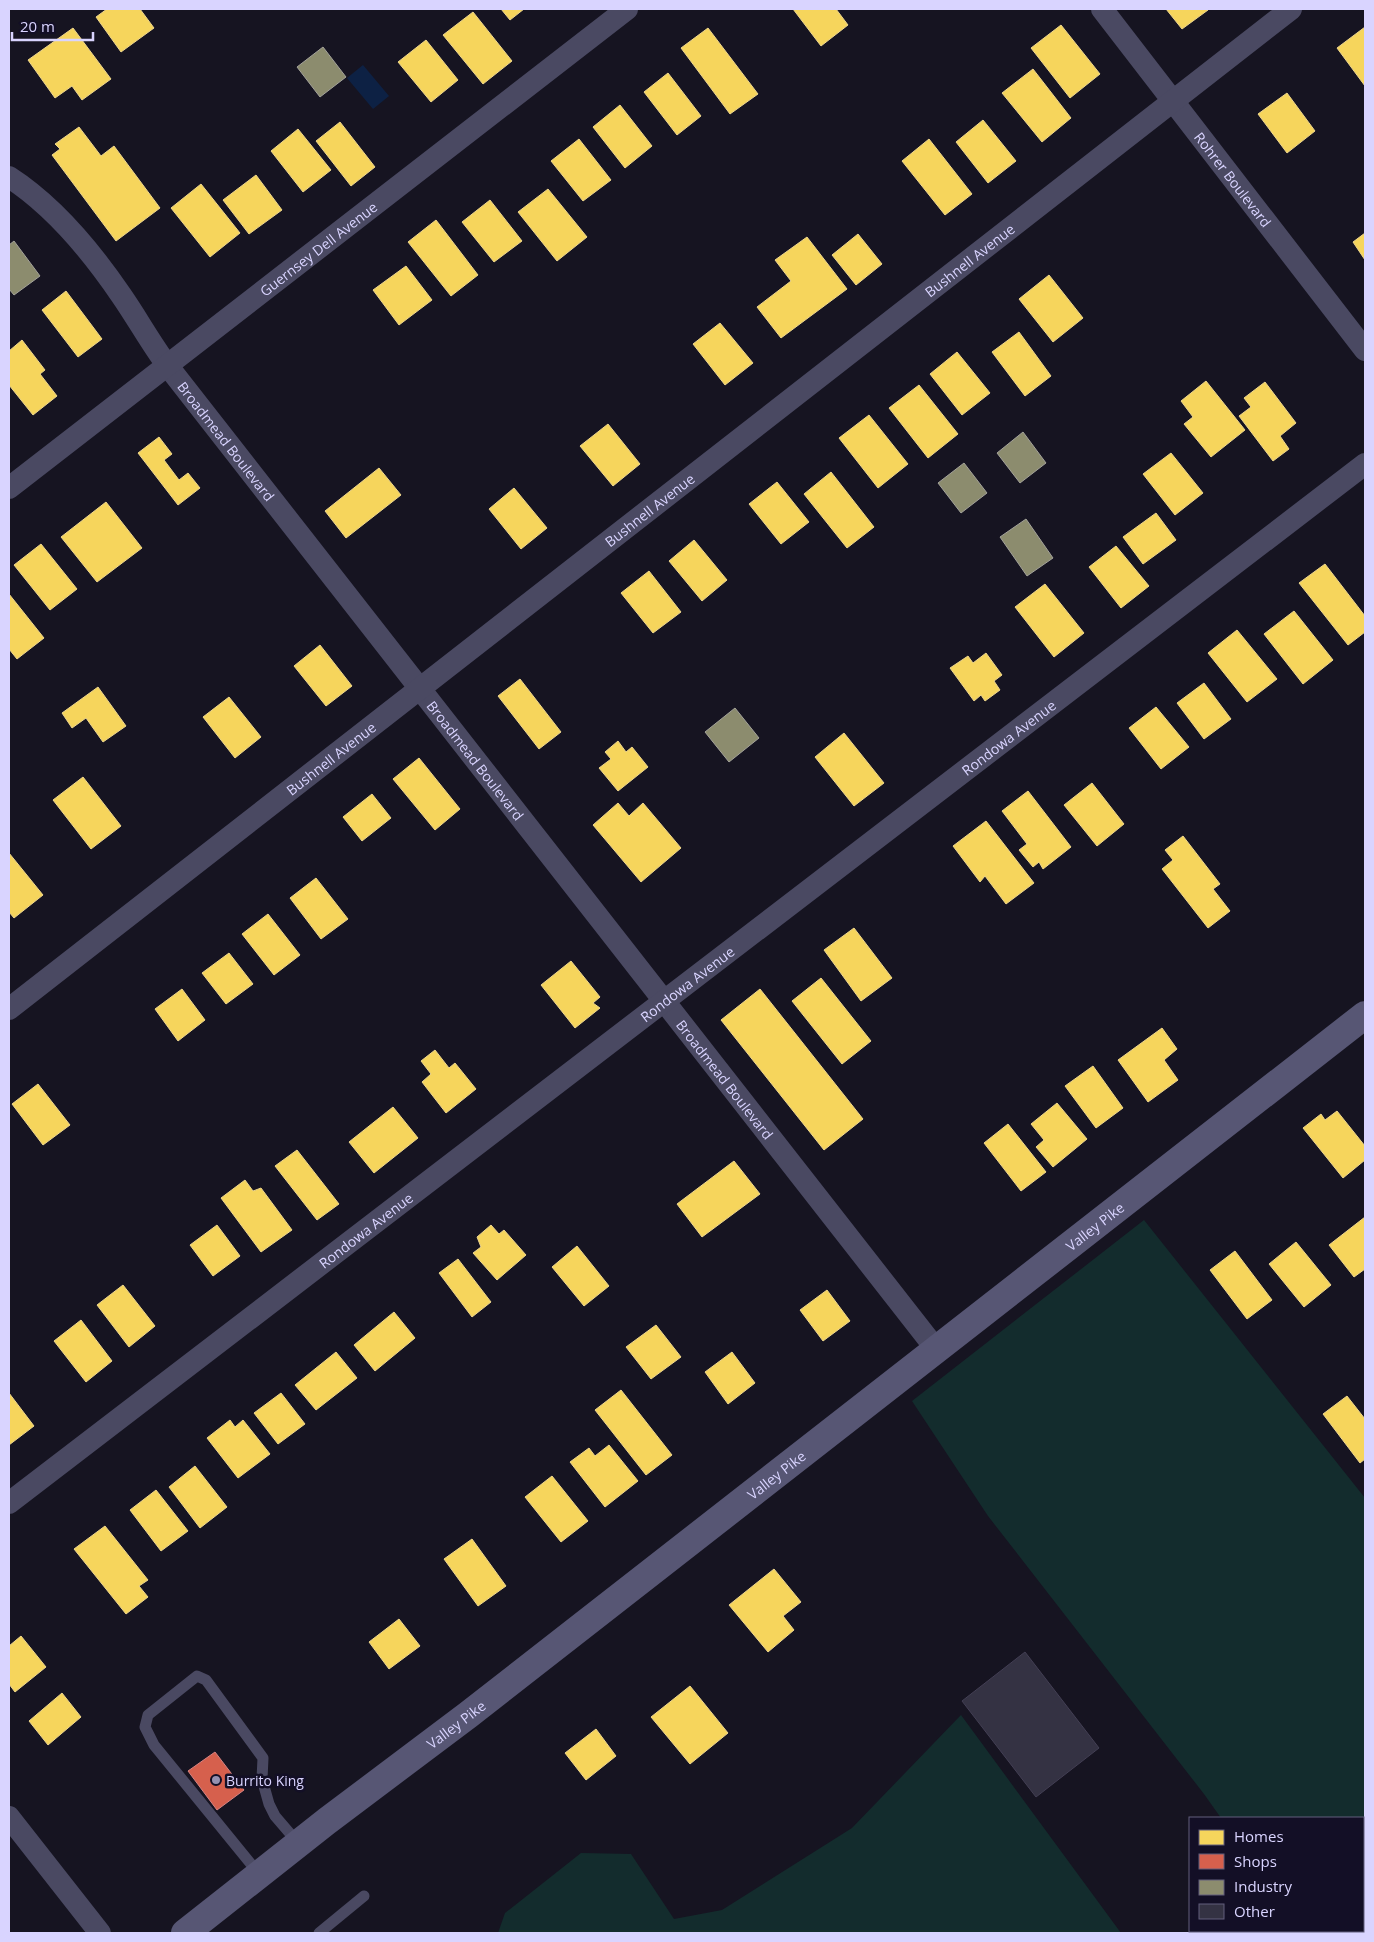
<svg xmlns="http://www.w3.org/2000/svg" width="1374" height="1942" font-family="'Open Sans',sans-serif">
  <style>
    .green { fill: #132c2d }
    .water { fill: #0d2144 }
    .homes { fill: #f6d55c; stroke: #edd58d }
    .shops { fill: #d6604d; stroke: #d78382 }
    .industry { fill: #8c8c6e; stroke: #a3a29a }
    .building { fill: #343243; stroke: #433f54 }
    .lines { fill: none; stroke-linecap: round; stroke-linejoin: round }
    .lane { stroke: #4a4962; stroke-width: 11 }
    .street { stroke: #4a4962; stroke-width: 22 }
    .secondary { stroke: #575674; stroke-width: 28 }
    .poi-dot { fill: #9591b1; stroke: #130f26; stroke-width: 2 }
    .labels { text-anchor: middle; dominant-baseline: central; stroke-width: 5; stroke-linejoin: round; paint-order: stroke }
    .street-label { font-size: 14px; fill: #d9d4ff; stroke: #130f26 }
    .poi-label { font-size: 14px; fill: #d9d4ff; stroke: #130f26; text-anchor: start }
  </style>
  <rect width="100%" height="100%" fill="#161421"/>
  <path class="green" d="M1144,1220L1365,1498V1933H1300L1299,1931H1363V1818H1221L1204,1794L988,1516L912,1401Z
    M961,1715L1121,1933H498L505,1913L581,1853L631,1854L674,1919L722,1910L852,1828Z"/>
  <path class="water" d="M363,65L389,96L373,109L347,78Z"/>
  <path class="homes" d="M107,9H140L154,28L121,52L96,17Z
    M501,9H524L510,20Z
    M793,9H836L848,25L821,46Z
    M1166,9H1207L1208,10L1182,29Z
    M473,12L512,61L483,84L443,35Z
    M1061,25L1100,74L1070,98L1031,48Z
    M1365,27V86L1337,48Z
    M73,28L111,79L82,100L72,86L55,98L28,60Z
    M708,28L758,94L730,114L681,48Z
    M426,40L458,80L431,102L398,62Z
    M1033,69L1071,118L1042,142L1002,93Z
    M668,73L701,116L677,135L644,92Z
    M1287,93L1315,131L1287,153L1258,114Z
    M620,105L652,146L625,168L593,127Z
    M983,120L1016,161L988,183L956,142Z
    M340,122L375,167L351,186L316,141Z
    M79,127L101,156L114,146L160,208L116,241L52,155L60,149L55,144Z
    M298,129L331,170L303,192L271,151Z
    M579,139L611,180L583,201L551,161Z
    M929,139L972,194L945,215L902,161Z
    M256,175L282,210L249,234L223,200Z
    M201,184L240,233L210,257L171,208Z
    M548,189L587,237L557,261L518,212Z
    M490,200L522,241L494,262L462,222Z
    M436,220L478,275L451,296L408,242Z
    M1365,233V260L1353,242Z
    M858,234L882,264L856,285L832,255Z
    M807,237L847,289L781,338L757,307L791,281L775,260Z
    M406,266L432,300L399,325L373,290Z
    M1049,275L1083,318L1053,342L1019,299Z
    M66,291L102,339L78,357L42,310Z
    M720,323L753,363L725,385L693,344Z
    M1019,332L1051,376L1025,396L992,352Z
    M22,340L45,370L40,374L57,396L33,415L9,385V351Z
    M957,352L990,393L962,415L930,374Z
    M1206,381L1245,430L1211,457L1184,424L1193,417L1181,401Z
    M1265,382L1296,423L1280,436L1289,449L1273,461L1239,416L1251,407L1244,398Z
    M919,385L958,434L928,458L889,408Z
    M869,415L908,464L878,488L839,438Z
    M608,424L640,464L613,486L580,446Z
    M159,437L172,454L164,460L179,480L188,473L200,488L178,505L138,453Z
    M1171,453L1203,493L1175,515L1143,474Z
    M379,468L401,495L346,538L325,511Z
    M831,472L874,527L847,548L804,494Z
    M777,482L809,522L781,544L749,504Z
    M514,488L547,528L521,549L489,509Z
    M106,502L142,548L97,582L61,537Z
    M1156,513L1176,540L1143,564L1123,537Z
    M694,540L727,580L702,601L669,561Z
    M41,544L77,589L50,610L14,565Z
    M1116,546L1149,586L1121,608L1089,567Z
    M1325,564L1365,616V632L1348,645L1299,583Z
    M649,571L681,612L653,633L621,593Z
    M1045,584L1084,633L1054,657L1015,607Z
    M9,594L44,638L17,659L9,649Z
    M1294,611L1333,660L1303,684L1264,634Z
    M1237,630L1277,679L1247,702L1208,653Z
    M320,645L352,686L326,706L294,666Z
    M986,653L1002,675L994,681L1000,690L985,701L981,695L974,701L950,668L968,656L973,663Z
    M520,679L561,732L539,749L498,696Z
    M1204,683L1231,719L1204,739L1177,703Z
    M98,687L126,726L103,742L86,718L72,728L62,713Z
    M229,697L261,737L235,758L203,717Z
    M1156,707L1189,747L1161,769L1129,728Z
    M844,733L884,783L854,806L815,757Z
    M618,741L626,752L632,747L648,767L618,791L599,768L611,759L605,752Z
    M419,758L460,809L435,830L393,779Z
    M83,777L121,826L91,849L53,800Z
    M1092,783L1124,824L1097,846L1064,805Z
    M1028,791L1071,847L1043,869L1039,862L1033,867L1019,850L1027,844L1002,811Z
    M372,794L391,818L362,841L343,817Z
    M618,803L629,816L643,803L681,848L641,882L593,825Z
    M986,821L1034,883L1006,904L985,876L980,882L953,846Z
    M1183,836L1220,884L1213,889L1230,911L1208,928L1162,869L1173,860L1165,850Z
    M9,853L43,895L14,918L9,912Z
    M316,878L348,919L321,939L290,898Z
    M268,914L300,955L274,975L242,934Z
    M854,928L892,978L861,1001L824,950Z
    M229,953L253,984L226,1004L202,973Z
    M571,961L600,997L593,1003L600,1008L575,1028L541,985Z
    M821,978L871,1041L842,1064L792,1001Z
    M182,989L205,1020L178,1041L155,1009Z
    M760,989L863,1119L824,1150L721,1020Z
    M1162,1028L1177,1049L1164,1060L1178,1080L1148,1102L1118,1060Z
    M435,1050L449,1068L455,1063L476,1089L446,1113L422,1082L431,1074L421,1061Z
    M1093,1066L1123,1108L1096,1128L1065,1086Z
    M38,1084L70,1125L43,1145L12,1104Z
    M1057,1103L1087,1139L1053,1167L1036,1147L1044,1140L1031,1124Z
    M393,1107L418,1138L374,1173L349,1142Z
    M1337,1111L1365,1146V1160L1343,1178L1303,1128L1321,1114L1325,1120Z
    M1008,1124L1046,1172L1021,1191L984,1143Z
    M297,1150L339,1204L317,1220L275,1166Z
    M734,1161L760,1194L702,1237L677,1204Z
    M245,1180L253,1191L261,1188L292,1230L261,1252L221,1198Z
    M1365,1217V1269L1354,1277L1329,1245Z
    M217,1225L240,1256L213,1276L190,1245Z
    M491,1225L499,1234L504,1230L526,1255L497,1280L473,1253L481,1247L477,1237Z
    M1296,1242L1331,1285L1304,1307L1269,1264Z
    M577,1246L609,1286L584,1306L552,1267Z
    M1235,1251L1272,1300L1247,1319L1210,1270Z
    M458,1259L491,1302L472,1317L439,1273Z
    M123,1285L155,1326L129,1347L97,1305Z
    M827,1290L850,1321L823,1341L800,1310Z
    M394,1312L415,1338L375,1371L354,1345Z
    M81,1320L112,1361L86,1382L54,1341Z
    M656,1325L681,1357L651,1379L626,1347Z
    M336,1352L357,1378L316,1410L295,1385Z
    M732,1352L755,1383L728,1404L705,1372Z
    M621,1390L672,1455L646,1475L595,1410Z
    M9,1393L34,1426L9,1445Z
    M281,1393L305,1424L278,1444L254,1413Z
    M1347,1396L1365,1419V1459L1360,1463L1323,1414Z
    M230,1420L235,1427L243,1420L270,1454L238,1478L207,1438Z
    M609,1445L638,1481L605,1507L570,1462L589,1448L595,1456Z
    M195,1466L227,1507L200,1528L169,1487Z
    M552,1476L588,1521L561,1542L525,1497Z
    M156,1490L188,1531L161,1551L130,1510Z
    M105,1526L148,1580L139,1586L148,1597L126,1614L74,1549Z
    M472,1539L506,1586L478,1606L444,1559Z
    M774,1569L801,1602L783,1616L794,1630L768,1652L729,1605Z
    M399,1619L420,1646L389,1669L369,1642Z
    M21,1636L46,1667L15,1692L9,1684V1646Z
    M690,1686L728,1733L690,1764L651,1717Z
    M62,1693L81,1717L48,1745L29,1721Z
    M596,1729L616,1756L586,1780L565,1753Z"/>
  <path class="shops" d="M215,1752L244,1790L217,1810L188,1771Z"/>
  <path class="industry" d="M323,47L346,77L320,97L297,67Z
    M14,241L40,276L14,295L9,289V245Z
    M1023,432L1046,463L1020,483L997,453Z
    M964,463L987,493L961,513L938,483Z
    M1026,519L1053,558L1027,576L1000,537Z
    M735,708L759,738L729,762L705,732Z"/>
  <path class="building" d="M1025,1652L1099,1748L1036,1797L962,1701Z"/>
  <g class="lines">
    <path class="lane" d="M260,1875L154,1745L145,1727L148,1715L197,1676L206,1680L263,1758L262,1779L269,1804L275,1816L299,1844
      M319,1933L364,1896"/>
    <g class="street">
      <path id="s1" d="M1102,9L1365,350"/>
      <path id="s2" d="M9,177C54,206 91,251 121,295C137,318 150,342 167,365L936,1349"/>
      <path id="s3" d="M9,488L627,9"/>
      <path id="s4" d="M9,1009L1291,9"/>
      <path id="s5" d="M9,1503L1365,464"/>
      <path d="M9,1817L100,1933"/>
    </g>
    <path class="secondary" id="s6" d="M185,1933L327,1821L468,1715L1365,1015"/>
  </g>
  <circle class="poi-dot" cx="216" cy="1780" r="5"/>
  <g class="labels">
    <g class="street-label">
      <text stroke="none"><textPath href="#s1" startOffset="215">Rohrer Boulevard</textPath></text>
      <text stroke="none"><textPath href="#s3" startOffset="391">Guernsey Dell Avenue</textPath></text>
      <text stroke="none"><textPath href="#s4" startOffset="1218">Bushnell Avenue</textPath></text>
      <text stroke="none"><textPath href="#s2" startOffset="344">Broadmead Boulevard</textPath></text>
      <text stroke="none"><textPath href="#s4" startOffset="812">Bushnell Avenue</textPath></text>
      <text stroke="none"><textPath href="#s5" startOffset="1259">Rondowa Avenue</textPath></text>
      <text stroke="none"><textPath href="#s4" startOffset="408">Bushnell Avenue</textPath></text>
      <text stroke="none"><textPath href="#s2" startOffset="749">Broadmead Boulevard</textPath></text>
      <text stroke="none"><textPath href="#s5" startOffset="854">Rondowa Avenue</textPath></text>
      <text stroke="none"><textPath href="#s2" startOffset="1154">Broadmead Boulevard</textPath></text>
      <text stroke="none"><textPath href="#s6" startOffset="1152">Valley Pike</textPath></text>
      <text stroke="none"><textPath href="#s5" startOffset="449">Rondowa Avenue</textPath></text>
      <text stroke="none"><textPath href="#s6" startOffset="748">Valley Pike</textPath></text>
      <text stroke="none"><textPath href="#s6" startOffset="342">Valley Pike</textPath></text>
    </g>
    <g class="poi-label">
      <text x="226" y="1780">Burrito King</text>
    </g>
  </g>
  <rect width="1374" height="1942" fill="none" stroke="#d9d4ff" stroke-width="20"/>
  <rect x="1189" y="1817" width="175" height="115" fill="#130f26" stroke="#625e7d"/>
  <rect x="1199" y="1830" width="25" height="15" fill="#f6d55c" stroke="#625e7d"/>
  <text x="1234" y="1842" font-size="15" fill="#d9d4ff">Homes</text>
  <rect x="1199" y="1854" width="25" height="15" fill="#d6604d" stroke="#625e7d"/>
  <text x="1234" y="1867" font-size="15" fill="#d9d4ff">Shops</text>
  <rect x="1199" y="1880" width="25" height="15" fill="#8c8c6e" stroke="#625e7d"/>
  <text x="1234" y="1892" font-size="15" fill="#d9d4ff">Industry</text>
  <rect x="1199" y="1904" width="25" height="15" fill="#343243" stroke="#625e7d"/>
  <text x="1234" y="1917" font-size="15" fill="#d9d4ff">Other</text>
  <path d="M12 32v8h81v-8" fill="none" stroke="#d9d4ff" stroke-width="2.5"/>
  <text x="20" y="32" font-size="15" fill="#d9d4ff" stroke="#130f26" stroke-width="4" paint-order="stroke">20 m</text>
</svg>
